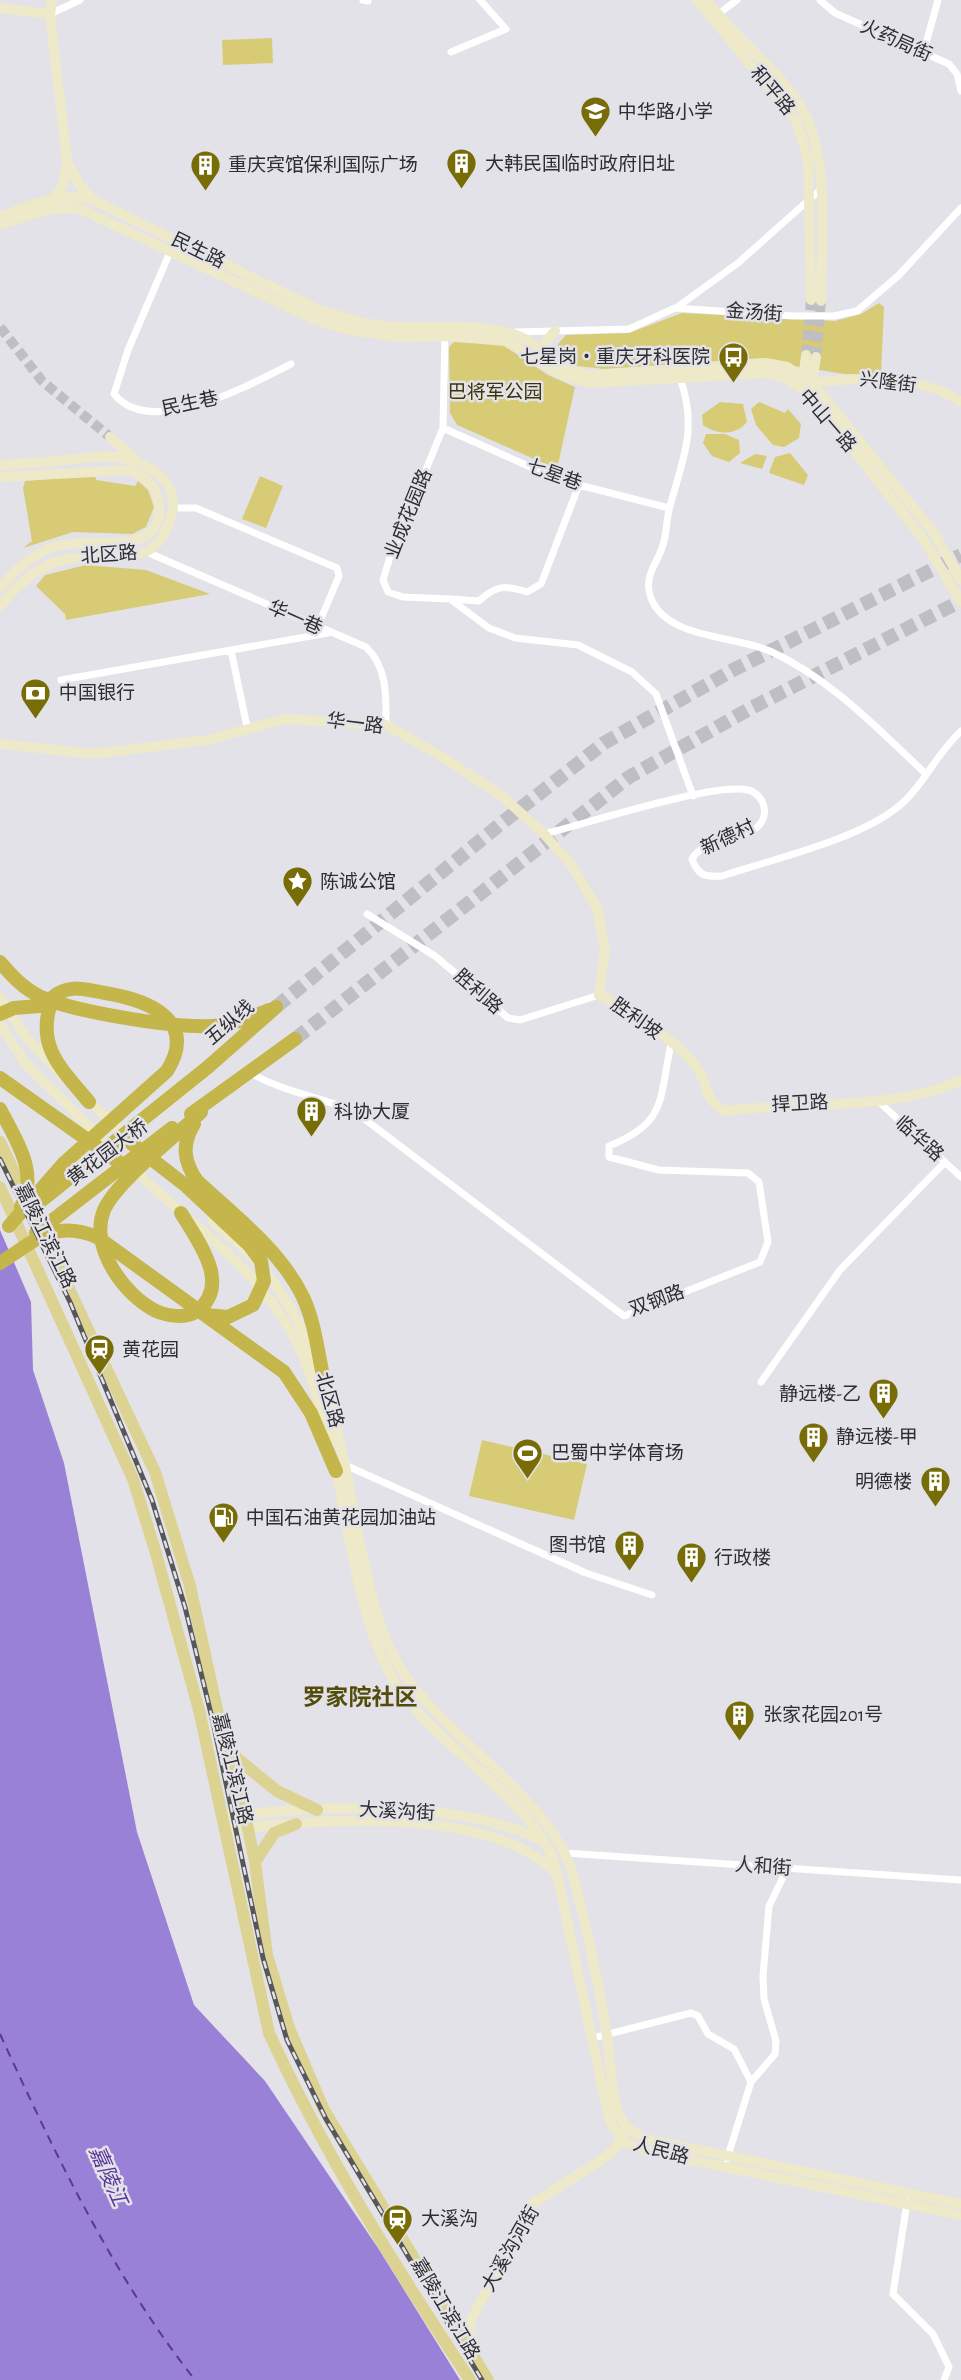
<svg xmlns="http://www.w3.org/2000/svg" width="961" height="2380" font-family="'Alegreya Sans','Noto Sans SC',sans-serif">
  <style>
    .green { fill: #d7cc75 }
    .water { fill: #9981d7 }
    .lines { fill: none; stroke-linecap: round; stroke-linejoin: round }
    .ferry { stroke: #5a379b; stroke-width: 2; stroke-dasharray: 9 7; stroke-linecap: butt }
    .secondary-tunnel { stroke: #bfbec3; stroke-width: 10; stroke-dasharray: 10 5; stroke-linecap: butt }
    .highway-tunnel { stroke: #bfbec3; stroke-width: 14; stroke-dasharray: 14 7; stroke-linecap: butt }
    .street { stroke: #fff; stroke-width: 7 }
    .secondary { stroke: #ede9c9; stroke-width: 10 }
    .primary { stroke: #dcd393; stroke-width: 12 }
    .highway { stroke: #c4b64b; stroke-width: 14 }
    .rail-casing { stroke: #57565a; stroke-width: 5 }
    .rail { stroke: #e3e2e8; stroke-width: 2.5; stroke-dasharray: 8; stroke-linecap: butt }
    .labels { text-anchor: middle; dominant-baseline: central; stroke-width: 5; stroke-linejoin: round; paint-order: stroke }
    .street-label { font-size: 19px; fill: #2e2d30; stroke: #e3e2e8 }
    .poi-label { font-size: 19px; fill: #2e2d30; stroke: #e3e2e8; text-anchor: start }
    .park-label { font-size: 19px; fill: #3a3406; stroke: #e3e2e8 }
    .water-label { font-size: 21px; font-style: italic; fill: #5a379b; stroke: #e3e2e8 }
    .quarter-label { font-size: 23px; font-weight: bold; fill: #544c0c; stroke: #e3e2e8 }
  </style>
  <rect width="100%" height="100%" fill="#e3e2e8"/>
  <path class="green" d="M272,38L273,63L223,65L222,40Z
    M879,303L884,307L881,375L844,374L788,365L605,369L577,366L558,351V344L566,335L629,333L682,313L835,321L861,314Z
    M454,342L501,344L548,375L575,387L557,469L457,425L450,413L449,347Z
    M720,402L743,404L747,422C736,436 717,435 703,425L702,415Z
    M759,402L785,413L788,409L801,424L799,438L784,447L773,445L756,425L751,409Z
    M706,434H725L739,440L740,453L729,462L712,456L703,443Z
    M790,453L808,475L804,485L769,473L775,457Z
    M755,454L767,456L762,469L740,463Z
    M95,475L96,480L135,486L138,481L148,490L154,507L146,527L132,534L73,532L23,548L32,541L23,488L25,481Z
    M260,476L283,486L266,528L242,519Z
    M86,565L146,570L210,594L66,620L65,614L36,586L45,575Z
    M482,1440L587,1464L574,1520L469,1496Z"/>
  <path class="water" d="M0,1230L31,1302L33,1370L64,1463L137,1832L194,2005L265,2081L378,2248L460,2380H0Z"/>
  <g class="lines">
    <path class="ferry" d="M0,2034C55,2154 113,2276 195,2380"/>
    <path class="secondary-tunnel" d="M0,327L42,381L110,437
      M806,355L811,300
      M816,357L821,301"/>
    <path class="highway-tunnel" d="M276,1007L503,822L604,743L733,670L961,555
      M295,1039L629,777L751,708L961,601"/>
    <path class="street" d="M363,0L368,1
      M820,0L835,13L949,64L957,74L961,91
      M50,14L80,0
      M717,15L737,0
      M451,52L506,29L480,0
      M923,54L938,0
      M170,252L128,350L114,394C151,440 251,384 291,364
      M676,308L738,263L820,190
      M516,332L629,329L675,308L793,316H834L857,311L898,276L961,208
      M445,334L443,428L389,560L383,580L388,592L403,597L450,599L489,628L515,638L578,645L632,672L656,694L693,796
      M680,378C698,428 683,458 670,506C666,520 667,535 662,548C656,565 643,578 651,598C667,640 737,635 772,652C832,680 878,729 925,773
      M443,428L535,469L579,485L669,508
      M174,508H196L337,568L339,576L317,628
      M149,553L366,647C388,668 386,698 386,725
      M451,599L479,601C496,585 505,585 527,592L541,584L579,485
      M231,650L247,727
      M61,680L328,633
      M544,834C585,824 714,782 748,790C760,793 768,807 763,819C754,843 707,832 692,859C698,876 705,877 722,876C773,859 858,840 899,806C923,786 937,753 961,731
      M367,914L435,956L508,1018L520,1020L599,995
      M250,1073C282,1091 319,1097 354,1111L624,1316L760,1262L768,1242L759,1182L748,1173L659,1170L609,1157V1146C667,1123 659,1100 671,1044
      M878,1101L961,1177
      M761,1382L840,1270L945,1162
      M345,1465L586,1573L652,1595
      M565,1853L961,1880
      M593,2038L691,2013L698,2016L708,2034L734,2049L751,2082
      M727,2159L751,2082L775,2054L776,2041L764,1999L763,1976L769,1906L787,1869
      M907,2202L893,2294L933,2334L949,2367L944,2380"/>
    <path class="secondary" d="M52,0L50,14L67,161L80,186L93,200L317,309C344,318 373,327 402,327C437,328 475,324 510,333C540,341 558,370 590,375L766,363L787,367L812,383L934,533L961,580
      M697,0L796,120L808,159L811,300
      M707,0C734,39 784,73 805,114C830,165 821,245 821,301
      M0,8L50,14
      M51,201L63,186L67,162
      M0,217C31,205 60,191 93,200
      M0,225C25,217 52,204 80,209L316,320L349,330L398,337L445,336L506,341L564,376L590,383L768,373L785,378L803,390L823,411L924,540L961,602
      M544,355L545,343L555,331
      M803,380L806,355
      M812,383C856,377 923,375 961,402
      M808,386L812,383L816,357
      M110,437L133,457
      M0,465C21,463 43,463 64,460C102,456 133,450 163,479C171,487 175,502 172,513C157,581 99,545 53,563C30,572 16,588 0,606
      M0,477L130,470C146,477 158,488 159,506C163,560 86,536 56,546C33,553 15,570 0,588
      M0,744L93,754L207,740L285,719L386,725L439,755L502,796L544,834L570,863L597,908L605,949L599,995C625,1005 686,1048 699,1071C710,1090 703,1097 724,1111C798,1101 893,1112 961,1080
      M0,998L26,1037L62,1075
      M0,1024L25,1063L113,1150
      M86,1098L127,1138
      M130,1166C184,1219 254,1264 291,1332C311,1367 320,1405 330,1444
      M212,1220C229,1236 250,1252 265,1271C326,1348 340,1440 358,1533C367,1577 377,1631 401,1669C444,1738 552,1799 573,1875C587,1927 598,1982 607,2036C611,2061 610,2091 619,2114C625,2129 637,2136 651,2140L961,2204
      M335,1466C351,1536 360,1638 404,1695C446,1751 526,1797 554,1860L608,2114C614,2135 626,2145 646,2151L961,2215
      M222,1817C314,1806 461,1797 544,1842
      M224,1830C315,1820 489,1803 558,1875
      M474,2352L470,2340L471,2320L532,2204L606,2157L617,2146L624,2133"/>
    <path class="primary" d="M0,1142L155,1472L190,1586L225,1746L245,1815L255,1862L267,1955L289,2028L324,2110L488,2380
      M0,1187L133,1479L155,1550L199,1710L269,2033C325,2155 396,2268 470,2380
      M228,1751L277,1791L317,1810
      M255,1862L274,1833L296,1824"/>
    <path class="highway" d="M0,962C12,976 24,989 41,997C76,1012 185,1031 222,1025C238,1023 254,1016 269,1010
      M0,1014L14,1008L52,1005
      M0,1078L130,1170
      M0,1109C16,1140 39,1172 21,1207
      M191,1114L295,1039
      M194,1124C181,1145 184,1162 197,1181C235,1216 280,1250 303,1297C314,1321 317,1346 322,1371
      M131,1143L185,1185L250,1246L261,1261L264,1281L253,1305L228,1317L207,1315
      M37,1204L208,1067L276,1007
      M181,1213C198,1241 232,1285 197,1311C187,1319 167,1316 156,1311C124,1295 89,1247 104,1210C117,1181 177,1135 201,1112
      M9,1226L63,1164L167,1071C199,1020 148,1000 105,993C86,990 69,983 53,997C34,1045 60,1067 89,1102
      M36,1233L172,1128
      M0,1263C35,1241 54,1219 97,1237L284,1372L311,1413L336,1471"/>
    <defs>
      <path id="rail" d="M0,1159L70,1302L152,1500L185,1607L213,1722L263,1958L287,2040L326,2119L482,2380"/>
    </defs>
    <use href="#rail" class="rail-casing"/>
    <use href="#rail" class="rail"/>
  </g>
  <defs>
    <symbol id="school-pin" viewBox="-11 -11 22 30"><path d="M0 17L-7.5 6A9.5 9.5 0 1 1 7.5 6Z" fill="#776c05" stroke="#e3e2e8"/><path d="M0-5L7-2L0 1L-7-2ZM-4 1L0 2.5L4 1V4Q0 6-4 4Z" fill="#fff"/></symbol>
    <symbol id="building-pin" viewBox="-11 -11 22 30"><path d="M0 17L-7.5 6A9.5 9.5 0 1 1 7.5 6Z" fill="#776c05" stroke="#e3e2e8"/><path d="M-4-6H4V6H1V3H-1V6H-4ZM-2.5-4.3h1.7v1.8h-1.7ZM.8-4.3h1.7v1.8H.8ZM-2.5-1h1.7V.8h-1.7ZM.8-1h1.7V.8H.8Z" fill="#fff"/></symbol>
    <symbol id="bus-pin" viewBox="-11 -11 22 30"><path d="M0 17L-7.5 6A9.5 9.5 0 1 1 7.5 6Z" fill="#776c05" stroke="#e3e2e8"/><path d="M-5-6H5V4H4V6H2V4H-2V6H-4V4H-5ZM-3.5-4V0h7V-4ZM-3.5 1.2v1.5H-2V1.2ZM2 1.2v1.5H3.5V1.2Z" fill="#fff"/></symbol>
    <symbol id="bank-pin" viewBox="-11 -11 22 30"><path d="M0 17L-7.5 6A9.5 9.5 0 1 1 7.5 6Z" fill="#776c05" stroke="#e3e2e8"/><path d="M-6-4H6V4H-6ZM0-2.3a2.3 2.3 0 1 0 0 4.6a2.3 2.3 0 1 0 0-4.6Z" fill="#fff"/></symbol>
    <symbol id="sight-pin" viewBox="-11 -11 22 30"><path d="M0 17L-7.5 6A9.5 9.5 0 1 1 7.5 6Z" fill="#776c05" stroke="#e3e2e8"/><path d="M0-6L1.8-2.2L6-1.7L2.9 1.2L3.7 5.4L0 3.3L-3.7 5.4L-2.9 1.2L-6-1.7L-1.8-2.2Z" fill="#fff"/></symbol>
    <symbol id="station-pin" viewBox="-11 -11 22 30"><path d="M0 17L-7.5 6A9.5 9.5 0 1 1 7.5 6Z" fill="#776c05" stroke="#e3e2e8"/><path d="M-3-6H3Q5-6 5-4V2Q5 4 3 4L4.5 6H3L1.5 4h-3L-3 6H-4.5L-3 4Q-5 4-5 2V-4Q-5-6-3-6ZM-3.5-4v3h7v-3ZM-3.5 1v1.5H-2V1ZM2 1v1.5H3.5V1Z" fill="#fff"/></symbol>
    <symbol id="stadium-pin" viewBox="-11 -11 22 30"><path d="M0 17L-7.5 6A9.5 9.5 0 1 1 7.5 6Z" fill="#776c05" stroke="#e3e2e8"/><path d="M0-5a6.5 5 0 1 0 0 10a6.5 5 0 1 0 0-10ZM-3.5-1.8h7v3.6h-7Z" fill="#fff"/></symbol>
    <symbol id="fuel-pin" viewBox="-11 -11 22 30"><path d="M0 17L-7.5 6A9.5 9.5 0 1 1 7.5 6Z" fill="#776c05" stroke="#e3e2e8"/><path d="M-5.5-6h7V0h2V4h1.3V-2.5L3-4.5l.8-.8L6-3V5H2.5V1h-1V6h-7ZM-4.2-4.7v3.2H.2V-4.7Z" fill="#fff"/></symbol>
  </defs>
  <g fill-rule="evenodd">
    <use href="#school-pin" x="578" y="94" width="35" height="47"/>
    <use href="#building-pin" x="444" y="146" width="35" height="47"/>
    <use href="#building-pin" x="188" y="148" width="35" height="47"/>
    <use href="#bus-pin" x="716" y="340" width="35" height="47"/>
    <use href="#bank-pin" x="18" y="676" width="35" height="47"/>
    <use href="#sight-pin" x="280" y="864" width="35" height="47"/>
    <use href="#building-pin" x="294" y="1094" width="35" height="47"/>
    <use href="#station-pin" x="82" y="1332" width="35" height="47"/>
    <use href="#building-pin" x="866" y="1376" width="35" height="47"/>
    <use href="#building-pin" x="796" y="1420" width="35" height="47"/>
    <use href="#stadium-pin" x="510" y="1436" width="35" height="47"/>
    <use href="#building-pin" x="918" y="1464" width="35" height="47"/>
    <use href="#fuel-pin" x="206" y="1500" width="35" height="47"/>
    <use href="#building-pin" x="612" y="1528" width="35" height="47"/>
    <use href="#building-pin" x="674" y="1540" width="35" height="47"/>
    <use href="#building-pin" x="722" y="1698" width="35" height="47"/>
    <use href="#station-pin" x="380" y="2202" width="35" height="47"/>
  </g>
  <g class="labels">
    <g class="street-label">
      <text transform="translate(896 41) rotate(24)">火药局街</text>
      <text transform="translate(772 91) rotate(50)">和平路</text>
      <text transform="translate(198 251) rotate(26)">民生路</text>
      <text transform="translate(754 313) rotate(4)">金汤街</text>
      <text transform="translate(888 383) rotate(7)">兴隆街</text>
      <text transform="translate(190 404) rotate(-12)">民生巷</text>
      <text transform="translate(827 421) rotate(49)">中山一路</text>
      <text transform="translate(554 475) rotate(20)">七星巷</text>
      <text transform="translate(409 514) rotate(-68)">业成花园路</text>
      <text transform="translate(109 555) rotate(-4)">北区路</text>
      <text transform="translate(295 618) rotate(24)">华一巷</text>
      <text transform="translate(355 724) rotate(7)">华一路</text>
      <text transform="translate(728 838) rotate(-25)">新德村</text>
      <text transform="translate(478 992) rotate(41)">胜利路</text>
      <text transform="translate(636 1019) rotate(35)">胜利坡</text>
      <text transform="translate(230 1023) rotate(-41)">五纵线</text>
      <text transform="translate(800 1104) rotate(-3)">捍卫路</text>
      <text transform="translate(919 1139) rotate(42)">临华路</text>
      <text transform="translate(108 1153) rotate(-37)">黄花园大桥</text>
      <text transform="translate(45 1236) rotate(64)">嘉陵江滨江路</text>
      <text transform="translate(657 1301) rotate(-20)">双钢路</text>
      <text transform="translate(329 1400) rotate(75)">北区路</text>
      <text transform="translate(232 1769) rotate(76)">嘉陵江滨江路</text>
      <text transform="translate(397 1812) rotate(3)">大溪沟街</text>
      <text transform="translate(763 1867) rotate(4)">人和街</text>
      <text transform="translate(661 2151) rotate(15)">人民路</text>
      <text transform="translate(511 2249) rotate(-60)">大溪沟河街</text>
      <text transform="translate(445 2309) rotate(59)">嘉陵江滨江路</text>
    </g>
    <g class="poi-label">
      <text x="618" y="112">中华路小学</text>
      <text x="485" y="164">大韩民国临时政府旧址</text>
      <text x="228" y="165">重庆宾馆保利国际广场</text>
      <text x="710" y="357" text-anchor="end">七星岗‧重庆牙科医院</text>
      <text x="59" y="693">中国银行</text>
      <text x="320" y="882">陈诚公馆</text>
      <text x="334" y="1112">科协大厦</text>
      <text x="122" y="1350">黄花园</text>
      <text x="861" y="1394" text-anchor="end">静远楼-乙</text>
      <text x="836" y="1437">静远楼-甲</text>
      <text x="551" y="1453">巴蜀中学体育场</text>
      <text x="912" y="1482" text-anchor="end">明德楼</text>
      <text x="246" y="1518">中国石油黄花园加油站</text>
      <text x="606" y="1545" text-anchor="end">图书馆</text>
      <text x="714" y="1558">行政楼</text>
      <text x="763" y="1715">张家花园201号</text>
      <text x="421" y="2219">大溪沟</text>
    </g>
    <g class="park-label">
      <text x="495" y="392">巴将军公园</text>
    </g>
    <g class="water-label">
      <text transform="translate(108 2176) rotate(66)">嘉陵江</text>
    </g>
    <g class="quarter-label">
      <text x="360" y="1698">罗家院社区</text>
    </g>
  </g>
</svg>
